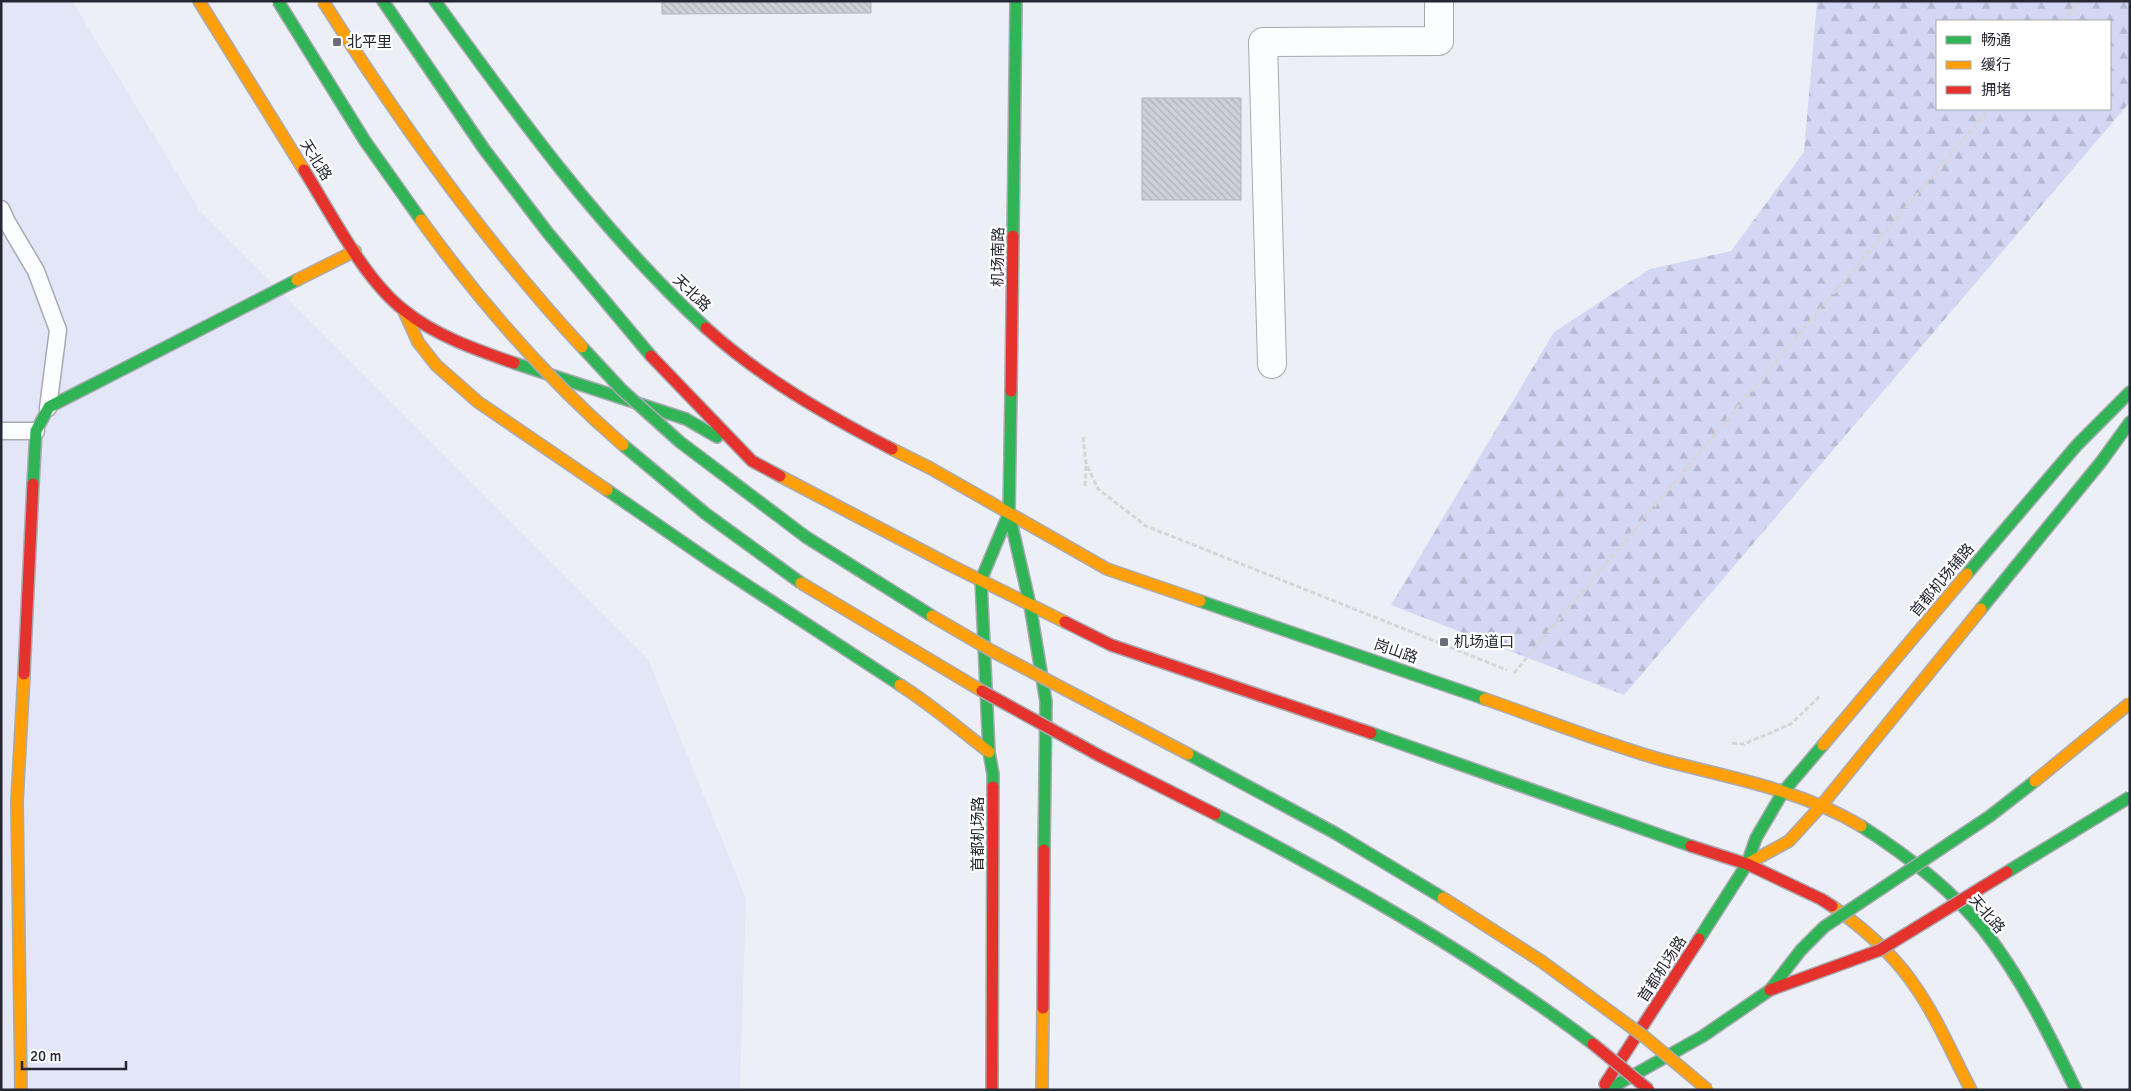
<svg xmlns="http://www.w3.org/2000/svg" width="2131" height="1091" font-family="Signika,'Noto Sans SC',sans-serif">
  <style>
    .built { fill: #e3e6f7 }
    .forest { fill: url(#forest-firs); fill-rule: evenodd }
    .building { fill: url(#building-back-hatch); stroke: #b3b5be }
    .lines { fill: none; stroke-linecap: round; stroke-linejoin: round }
    .lane-casing { stroke: #a8aab3; stroke-width: 19 }
    .street-casing { stroke: #a8aab3; stroke-width: 30 }
    .fast-casing { stroke: #a8aab3; stroke-width: 14 }
    .slow-casing { stroke: #a8aab3; stroke-width: 14 }
    .jam-casing { stroke: #a8aab3; stroke-width: 14 }
    .path { stroke: #d6d6d9; stroke-width: 3; stroke-dasharray: 5 2.5; stroke-linecap: butt }
    .lane { stroke: #fcfdfe; stroke-width: 16 }
    .street { stroke: #fcfdfe; stroke-width: 28 }
    .fast { stroke: #30b455; stroke-width: 11 }
    .slow { stroke: #ff9f0a; stroke-width: 11 }
    .jam { stroke: #e5322d; stroke-width: 11 }
    .fast-bridge-casing { stroke: #a8aab3; stroke-width: 14; stroke-linecap: butt }
    .slow-bridge-casing { stroke: #a8aab3; stroke-width: 14; stroke-linecap: butt }
    .jam-bridge-casing { stroke: #a8aab3; stroke-width: 14; stroke-linecap: butt }
    .fast-bridge { stroke: #30b455; stroke-width: 11 }
    .slow-bridge { stroke: #ff9f0a; stroke-width: 11 }
    .jam-bridge { stroke: #e5322d; stroke-width: 11 }
    .poi-dot { fill: #6c6d78; stroke: #fff; stroke-width: 2 }
    .labels { text-anchor: middle; dominant-baseline: central; stroke-width: 4.5; stroke-linejoin: round; paint-order: stroke }
    .poi-label { font-size: 15px; fill: #262734; stroke: #fff; text-anchor: start }
    .street-label { font-size: 15px; fill: #262734; stroke: #fff }
  </style>
  <defs>
    <pattern id="forest-firs" width="22" height="20" patternUnits="userSpaceOnUse" patternTransform="scale(1.25)"><rect width="22" height="20" fill="#d3d7f3"/><path d="M5 1l3.5 6h-7zM16 11l3.5 6h-7z" fill="#b5b9d1"/></pattern>
    <pattern id="building-back-hatch" width="6" height="6" patternUnits="userSpaceOnUse" patternTransform="scale(1.25)"><rect width="6" height="6" fill="#cdcfd9"/><path d="M-1 5l2 2M0 0l6 6M5-1l2 2" fill="none" stroke="#b0b2bb"/></pattern>
  </defs>
  <rect width="100%" height="100%" fill="#edeff6"/>
  <path class="built" d="M1,1H72L200,211L648,659L746,898L740,1090H1Z"/>
  <path class="forest" d="M1817,1H2130V102L1624,695L1391,605L1554,332L1650,269L1731,251L1804,152ZM1937,21H2110V109H1937Z"/>
  <path class="building" d="M662,1H871V13L662,14Z
    M1142,98H1241V200H1142Z"/>
  <g class="lines">
    <defs>
      <path id="lane" d="M1,209L7,222L36,271L58,330L48,408
        M1,431H36"/>
      <path id="street" d="M1272,364L1263,42L1439,41V1"/>
      <path id="fast" d="M383,1L484,149L548,233L651,356
        M435,1C518,116 601,231 706,328
        M1013,236L1016,1
        M514,363L686,419L717,437
        M1011,391L1009,513L1030,605L1046,702L1044,850
        M33,484L36,431L49,407L297,280
        M607,490L713,563L900,685
        M1967,574L2077,445L2130,392
        M1200,601L1485,699
        M1981,609L2101,462L2130,422
        M1371,733L1691,846
        M993,787V774L989,752L981,580L1009,513
        M1861,826C1905,854 1950,888 1983,929C2021,977 2049,1034 2076,1090
        M1699,939L1747,864L1756,838L1783,792L1823,745
        M1607,1090L1703,1036L1770,990"/>
      <path id="slow" d="M199,1L304,170
        M297,280L355,251
        M404,311L418,342L436,365L478,402L607,490
        M892,449L930,468L1107,569L1200,601
        M780,476L948,564L1065,622
        M900,685C932,705 959,729 989,752
        M1485,699C1543,719 1600,742 1659,759C1726,777 1800,789 1861,826
        M1823,745L1967,574
        M1747,864L1789,841L1821,806L1981,609
        M1832,906C1862,927 1891,952 1912,982C1936,1015 1952,1054 1971,1090
        M21,1090L17,801L24,674
        M1042,1090L1043,1008"/>
      <path id="jam" d="M304,170C331,213 364,280 405,311C436,336 477,350 514,363
        M706,328C760,377 826,415 892,449
        M651,356L752,461L780,476
        M1011,391L1013,236
        M1065,622L1111,645L1371,733
        M24,674L33,484
        M1691,846L1747,864L1821,899L1832,906
        M1043,1008L1044,850
        M1605,1084L1699,939
        M992,1090L993,787"/>
    </defs>
    <use href="#lane" class="lane-casing"/>
    <use href="#street" class="street-casing"/>
    <use href="#fast" class="fast-casing"/>
    <use href="#slow" class="slow-casing"/>
    <use href="#jam" class="jam-casing"/>
    <path class="path" d="M2063,21L2080,1
      M1083,437L1086,463L1098,489L1146,526L1507,670
      M1085,486L1086,463
      M1514,673L1989,109
      M1732,743L1744,744L1791,724L1819,697"/>
    <use href="#lane" class="lane"/>
    <use href="#street" class="street"/>
    <use href="#fast" class="fast"/>
    <use href="#slow" class="slow"/>
    <use href="#jam" class="jam"/>
    <defs>
      <path id="fast-bridge" d="M278,1L365,141L421,220
        M582,347L622,390L680,442L806,537L932,616
        M623,445L706,514L801,583
        M1188,754L1335,833L1443,898
        M1215,814C1346,882 1475,955 1593,1044
        M2007,872L2130,797
        M1770,990L1801,950L1824,927L1990,816L2035,781"/>
      <path id="slow-bridge" d="M323,1C400,123 484,241 582,347
        M421,220C480,302 547,379 623,445
        M801,583L982,691
        M932,616L992,651L1188,754
        M2035,781L2130,703
        M1443,898L1541,961L1646,1038L1708,1090"/>
      <path id="jam-bridge" d="M982,691L1100,756L1215,814
        M1770,990L1880,950L2007,872
        M1593,1044L1649,1090"/>
    </defs>
    <use href="#fast-bridge" class="fast-bridge-casing"/>
    <use href="#slow-bridge" class="slow-bridge-casing"/>
    <use href="#jam-bridge" class="jam-bridge-casing"/>
    <use href="#fast-bridge" class="fast-bridge"/>
    <use href="#slow-bridge" class="slow-bridge"/>
    <use href="#jam-bridge" class="jam-bridge"/>
  </g>
  <g class="poi-dot">
    <rect x="332" y="37" width="10" height="10" rx="2.5"/>
    <rect x="1439" y="637" width="10" height="10" rx="2.5"/>
  </g>
  <g class="labels">
    <g class="poi-label">
      <text x="347" y="42">北平里</text>
      <text x="1454" y="642">机场道口</text>
    </g>
    <g class="street-label">
      <text transform="translate(316 160) rotate(58)">天北路</text>
      <text transform="translate(998 257) rotate(-89)">机场南路</text>
      <text transform="translate(692 293) rotate(44)">天北路</text>
      <text transform="translate(1942 580) rotate(-50)">首都机场辅路</text>
      <text transform="translate(1396 651) rotate(19)">岗山路</text>
      <text transform="translate(978 834) rotate(-90)">首都机场路</text>
      <text transform="translate(1987 914) rotate(49)">天北路</text>
      <text transform="translate(1662 969) rotate(-57)">首都机场路</text>
    </g>
  </g>
  <rect width="2131" height="1091" fill="none" stroke="#262734" stroke-width="5"/>
  <rect x="1936" y="20" width="175" height="90" fill="#ffffff" stroke="#a8a9ae"/>
  <rect x="1946" y="36" width="25" height="8" fill="#30b455" stroke="#a8a9ae"/>
  <text x="1981" y="45" font-size="15" fill="#262734">畅通</text>
  <rect x="1946" y="61" width="25" height="8" fill="#ff9f0a" stroke="#a8a9ae"/>
  <text x="1981" y="70" font-size="15" fill="#262734">缓行</text>
  <rect x="1946" y="86" width="25" height="8" fill="#e5322d" stroke="#a8a9ae"/>
  <text x="1981" y="95" font-size="15" fill="#262734">拥堵</text>
  <path d="M22 1061v8h104v-8" fill="none" stroke="#262734" stroke-width="2.5"/>
  <text x="30" y="1061" font-size="15" fill="#262734" stroke="#ffffff" stroke-width="4" paint-order="stroke">20 m</text>
</svg>
